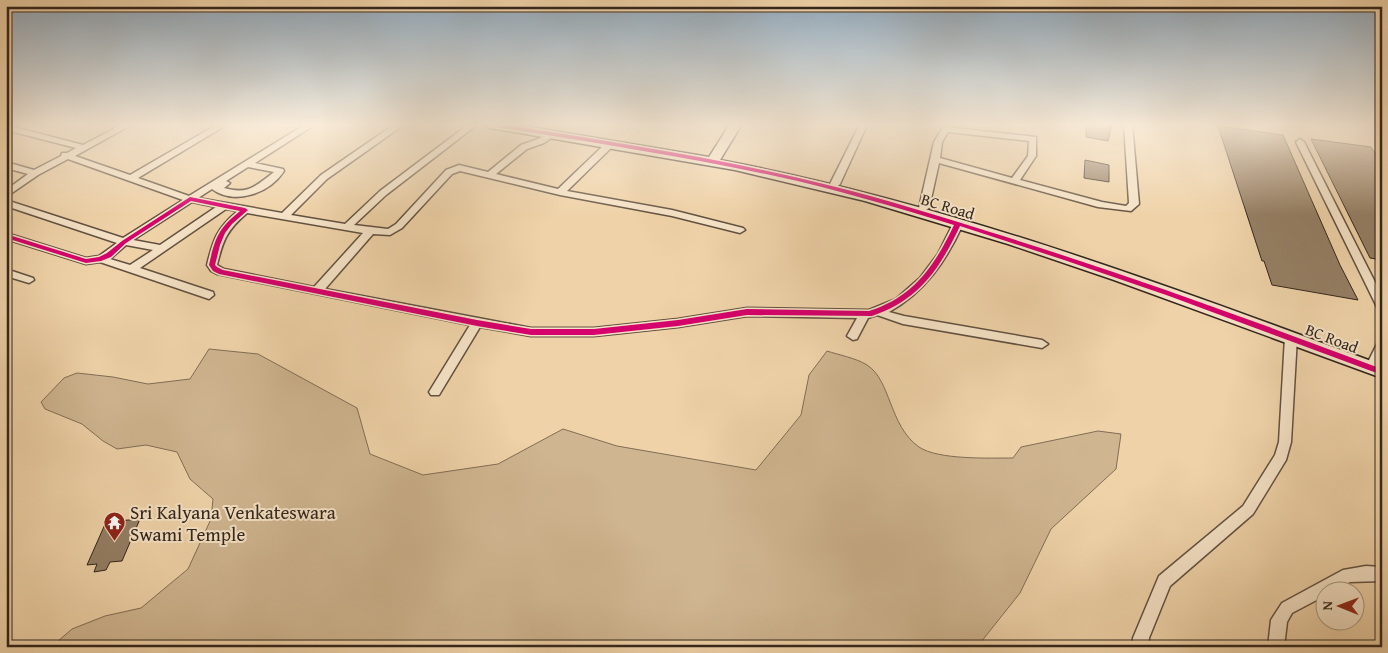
<svg xmlns="http://www.w3.org/2000/svg" width="1388" height="653" font-family="'Gentium Book Plus',serif">
  <style>
    .green { fill: #cfb590; stroke: #816e56 }
    .building { fill: #957f65; stroke: #33261d }
    .lines { fill: none; stroke-linecap: round; stroke-linejoin: round }
    .street-casing { stroke: #625140; stroke-width: 3 }
    .secondary-casing { stroke: #33261d; stroke-width: 3 }
    .street { fill: #f5e2c6; fill-rule: evenodd }
    .secondary { fill: #f5e2c6; fill-rule: evenodd }
    .cycleway-casing { stroke: #f5e2c6; stroke-width: 3 }
    .cycleway { fill: #d6006c; fill-rule: evenodd }
    .labels { text-anchor: middle; dominant-baseline: central; stroke-width: 4; stroke-linejoin: round; paint-order: stroke }
    .street-label { font-size: 16px; fill: #33261d; stroke: #f5e2c6 }
    .near-poi-label { font-size: 19px; fill: #33261d; stroke: #f5e2c6; text-anchor: start }
  </style>
  <rect width="100%" height="100%" fill="#efd2a8"/>
  <filter id="stains"><feTurbulence type="fractalNoise" baseFrequency=".004" numOctaves="4"/><feColorMatrix values="0 0 0 0 .2 0 0 0 0 .09 0 0 0 0 .02 0 0 0 .5 -.17"/></filter>
  <radialGradient id="worn" r=".72"><stop offset=".6" stop-color="#630" stop-opacity="0"/><stop offset="1" stop-color="#630" stop-opacity=".3"/></radialGradient>
  <path class="green" d="M209,349L258,354L357,408L370,454L423,475L498,464L563,429L617,446L756,470L801,415L809,375L827,351C839,355 856,358 867,365C891,380 889,426 919,447C938,460 989,458 1013,458L1021,447L1098,431L1121,434L1116,469L1051,529L1020,593L977,647H51L72,629L105,616L141,608L188,569L211,519L213,499L190,479L177,452L146,445L117,449L103,441L82,424L45,409L41,402L64,378L77,373L113,377L148,384L190,379Z"/>
  <path class="building" d="M1086,124H1112L1108,141L1086,137Z
    M1218,126L1283,135L1340,265L1358,300L1272,285L1264,261H1262Z
    M1311,139L1371,147L1382,165V260L1370,258Z
    M1085,160L1109,165V182L1084,178Z
    M140,519L122,561L110,562L106,570L94,572L97,564L87,565L106,522Z"/>
  <g class="lines">
    <defs>
      <path id="street" d="M123,124H133L75,156L130,175L218,124H228L138,178L189,196L306,124H316L255,163L283,169L284,171C270,193 235,206 212,189L198,198L282,213L321,175L395,124H405L327,179L291,215L345,224L380,191L469,124H478L386,195L354,225L388,229L396,224L446,170L459,165L488,172L521,145L538,139L551,131L554,132V136L544,143L527,149L496,174L558,189L607,142H613V146L567,191L672,210L743,228L745,230L740,233L672,216L560,195L460,171L452,174L402,228L390,235L373,234L325,289L531,328H594L678,319L747,308L869,310L896,299L920,278L938,254L953,224L958,221L963,224C946,261 925,292 889,312L904,316L1042,340L1048,344L1042,348L903,324L877,315L868,318L857,339L853,340L847,336L857,318L747,316L678,327L594,336H531L480,327L439,395H431L429,392L470,325L217,274L211,271L207,265C213,240 217,228 238,211L226,209L140,268L213,292L214,295L209,299L100,262L86,264L6,239V233L86,258L99,256L117,243L6,206V200L123,238L183,200L68,159L38,175L6,197V190L28,174L6,168V162L34,170L61,156L62,153H67L76,148L6,130V125L83,145ZM248,167L274,172C256,186 248,195 224,188L230,183L226,181ZM192,202L216,207L160,245L133,240ZM247,213L363,233L314,287L224,269L217,265C223,240 227,230 247,213ZM126,245L153,250L130,265L110,259Z
        M860,124L867,125L840,184L838,186H832L830,184Z
        M1124,124H1132L1139,204L1131,211L1098,207L939,163L929,208L924,211L919,208L934,142L943,127H946L1036,137V156L1020,180L1102,202L1126,206L1129,203ZM948,132L1029,141L1028,156L1012,178L940,158L942,142Z
        M1300,139L1304,142L1382,296V311L1377,307L1296,142Z
        M6,269L33,278L34,280L29,283L6,276Z
        M1291,333L1297,337L1291,442L1286,460L1253,514L1170,586L1149,638L1148,647H1132L1133,638L1159,576L1243,506L1275,455L1279,442L1285,337Z
        M1382,341C1382,350 1383,357 1378,365H1370L1368,362L1378,342Z
        M1366,566L1382,567V581L1350,582L1334,590H1326V595L1292,613L1287,622L1284,647H1268L1271,620L1282,603L1343,570Z"/>
      <path id="secondary" d="M484,124H512L709,157L730,124H742L720,160C947,203 1166,285 1382,365V378L1114,280L1008,244L865,201L735,170L490,128Z"/>
    </defs>
    <use href="#street" class="street-casing"/>
    <use href="#secondary" class="secondary-casing"/>
    <use href="#street" class="street"/>
    <use href="#secondary" class="secondary"/>
    <defs>
      <path id="cycleway" d="M487,124H501C613,142 725,159 836,187C888,200 939,216 990,232C1122,273 1252,320 1382,369V375L1169,296L1064,260L960,226C939,270 919,300 872,316L747,315L678,326L594,335H531L477,326L219,274L213,271L209,265C215,238 218,229 240,211L191,201L126,243L111,257L101,261L86,263L6,238V234L86,259L99,257L107,253L122,241L190,197L245,208L248,210L232,224L225,233L220,245L215,265L217,267L223,270L477,320L531,329H594L678,320L747,309L869,311C914,297 935,265 954,225C895,207 835,189 775,176C680,156 585,141 490,126Z"/>
    </defs>
    <use href="#cycleway" class="cycleway-casing"/>
    <use href="#cycleway" class="cycleway"/>
  </g>
  <linearGradient id="sky" x2="0" y2="1"><stop stop-color="#91a9bc"/><stop offset="0.58" stop-color="#f8ebd8"/><stop offset="1" stop-color="#f8ebd8" stop-opacity="0"/></linearGradient>
  <rect width="1388" height="215" fill="url(#sky)"/>
  <defs>
    <symbol id="temple-pin" viewBox="-11 -11 22 30"><path d="M0 17L-7.5 6A9.5 9.5 0 1 1 7.5 6Z" fill="#8f2418" stroke="#f5e2c6"/><path d="M0-6L5-2H3V0L6.5 2.5H4V6H1.5V3h-3V6H-4V2.5H-6.5L-3 0V-2H-5Z" fill="#fff"/></symbol>
  </defs>
  <g fill-rule="evenodd">
    <use href="#temple-pin" x="102" y="510" width="25" height="34"/>
  </g>
  <g class="labels">
    <g class="street-label">
      <text transform="translate(948 206) rotate(17)">BC Road</text>
      <text transform="translate(1332 338) rotate(21)">BC Road</text>
    </g>
    <g class="near-poi-label">
      <text x="130" y="512">Sri Kalyana Venkateswara<tspan x="130" dy="22">Swami Temple</tspan></text>
    </g>
  </g>
  <rect width="1388" height="653" fill="none" stroke="#efd2a8" stroke-width="25"/>
  <rect x="8" y="8" width="1373" height="638" fill="none" stroke="#33261d" stroke-width="2.5"/>
  <rect x="12" y="12" width="1363" height="628" fill="none" stroke="#33261d"/>
  <g transform="translate(1340 606) rotate(271)"><circle r="24" fill="#f5e2c6" stroke="#a79782"/>
  <path d="M0-4L9 19L0 12L-9 19Z" fill="#8f2418"/>
  <text y="-8" font-size="14" font-weight="bold" text-anchor="middle" fill="#33261d">N</text>
  </g>
  <rect width="100%" height="100%" filter="url(#stains)"/>
  <rect width="100%" height="100%" fill="url(#worn)"/>
</svg>
